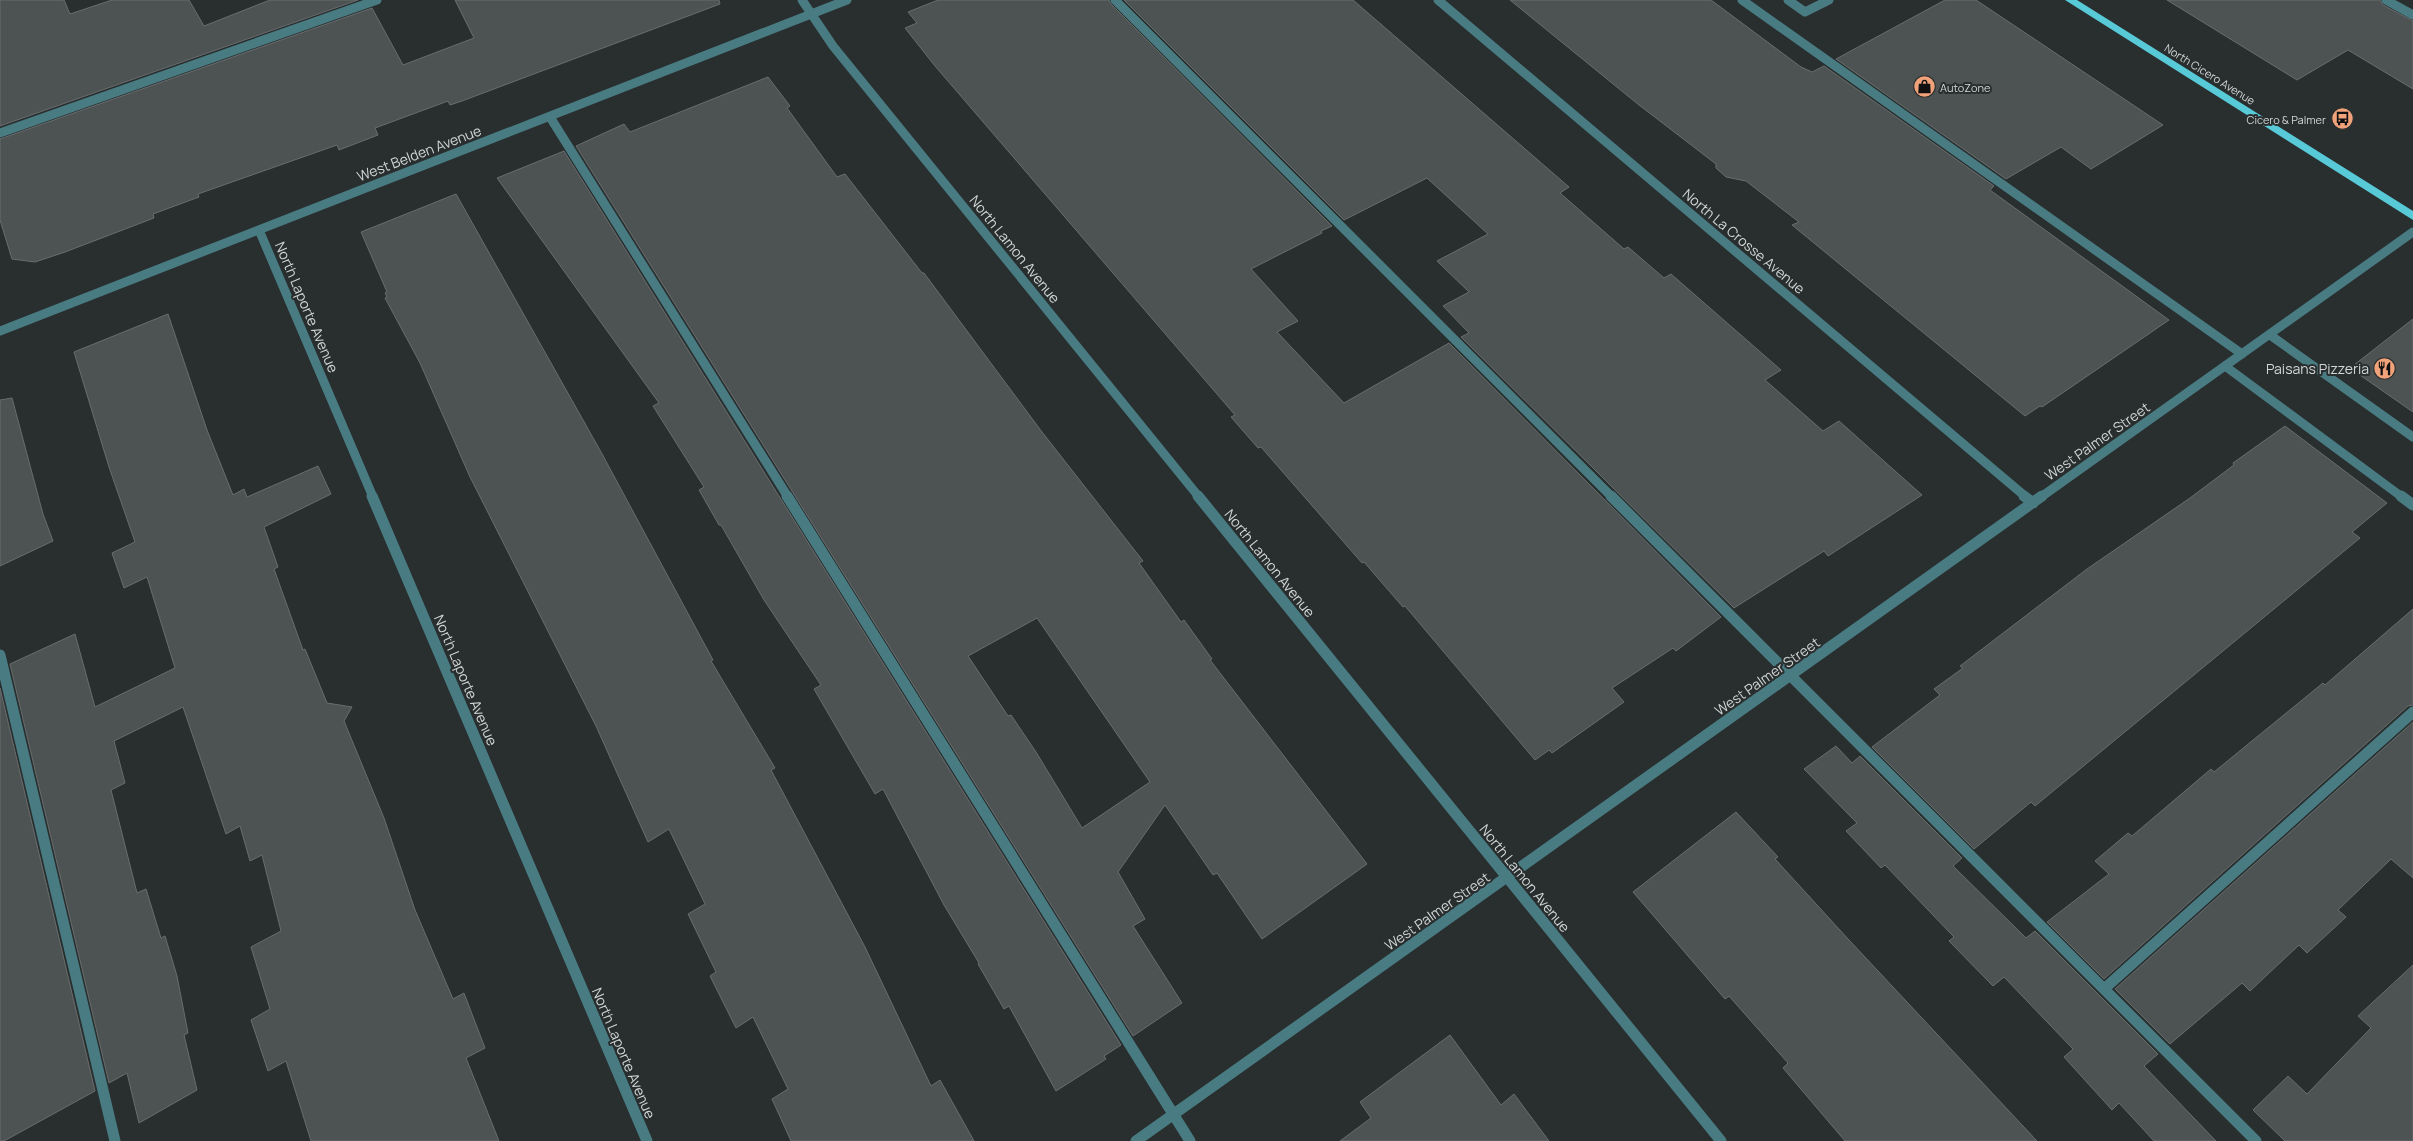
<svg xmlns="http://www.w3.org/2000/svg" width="2413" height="1141" font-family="Manrope,sans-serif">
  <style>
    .building { fill: #4d5253; stroke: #686d6e; fill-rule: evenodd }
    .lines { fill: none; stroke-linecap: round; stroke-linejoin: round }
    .lane-far1 { stroke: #497c82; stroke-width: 9 }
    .lane { stroke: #497c82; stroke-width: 11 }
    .street-far1 { stroke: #497c82; stroke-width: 9 }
    .street { stroke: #497c82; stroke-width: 11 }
    .primary { fill: #58cad7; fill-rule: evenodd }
    .labels { text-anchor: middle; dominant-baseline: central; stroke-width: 4; stroke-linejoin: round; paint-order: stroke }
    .far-street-label { font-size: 11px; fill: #d3d6d6; stroke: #292e2f }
    .far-poi-label { font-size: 11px; fill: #d3d6d6; stroke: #292e2f; text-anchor: start }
    .street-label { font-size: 14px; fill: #d3d6d6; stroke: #292e2f }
    .poi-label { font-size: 14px; fill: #d3d6d6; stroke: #292e2f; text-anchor: end }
  </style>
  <rect width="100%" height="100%" fill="#292e2f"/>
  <path class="building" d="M0,0H64L70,14L112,0H189L204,26L270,0H358L0,126Z
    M455,0H719L720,4L462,101L450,105L448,101L375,128L378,135L339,150L337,145L198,194L199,197L153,214L154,218L65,252L35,262L12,259L0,220V139L372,8L403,65L474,38Z
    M938,0H1109L1111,4L1332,226L1321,231L1322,233L1251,269L1298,321L1277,332L1344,403L1449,343L1721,617L1676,651L1673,648L1612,688L1624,702L1552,753L1549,750L1535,760L1405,606L1403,607L1364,562L1362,563L1261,447L1258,448L1231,417L1235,415L935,66L905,28L917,23L908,12Z
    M1124,0H1353L1569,187L1560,193L1624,249L1628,247L1664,278L1671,274L1781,370L1765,380L1823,431L1839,421L1922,495L1828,556L1824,551L1734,608L1461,337L1469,333L1443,306L1469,292L1437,261L1488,234L1427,178L1344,220Z
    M1510,0H1711L1801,67L1812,72L1824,66L1994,186L1990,190L2169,320L2042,407L2040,406L2025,416L1792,225L1799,222L1746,181L1726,177L1716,168V164L1639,105Z
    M1945,0H1976L2163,125L2091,169L2061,147L2006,179L1836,59Z
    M2167,0H2380L2383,5L2413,21V89L2348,50L2297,80Z
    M768,77L790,106L787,108L837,177L845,174L922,273H924L1042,432L1143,561L1139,563L1181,622L1184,620L1212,659L1210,660L1367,864L1262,939L1217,873L1213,875L1165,805L1118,872L1145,919L1133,926L1182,1003L1133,1036L576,146L624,124L630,132ZM1037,618L1150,782L1082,828L1036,752L1011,715L1008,716L968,656Z
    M564,151L1121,1045L1104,1056L1106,1059L1056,1091L1009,1006L1004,1009L978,964L979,963L944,905L883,789L875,794L814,689L821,685L764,600L721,525H719L699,490L704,487L653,406L659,403L497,178Z
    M456,194L601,452L713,660L711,661L775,768L771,770L865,947L931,1086L940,1080L974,1141H791L772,1099L788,1089L753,1017L736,1028L710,976L716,972L688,914L705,904L669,829L648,842L596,726L470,477L420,363L385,298L387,297L385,293L387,292L361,232Z
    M168,314L207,430L233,495L244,489L247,497L318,466L331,494L264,527L278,567L274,569L303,650L305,649L327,703L352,707L344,721L384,818L415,910L453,999L464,993L485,1048L466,1058L499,1141H311L286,1061L268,1071L251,1020L270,1009L251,947L281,931L262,855L250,861L240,826L226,834L183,707L114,741L125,783L111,790L137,893L146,889L161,938L165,936L177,976L188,1033L184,1035L197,1090L139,1123L127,1073L109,1083L10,664L75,634L95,707L175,668L147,577L124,588L112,553L135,542L109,467L74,352Z
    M2413,319V412L2357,373L2361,370L2354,365Z
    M12,398L43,514L53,541L0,566V400Z
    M2285,426L2387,503L2352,532L2360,538L2035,806L2031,802L1974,849L1872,747L1940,695L1934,689L1963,668L1960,666L2087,569L2190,498L2234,465L2233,463Z
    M2413,609V705L2408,706L2104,979L2047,922L2109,874L2095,861L2128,833L2132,836L2211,769L2214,772L2323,683L2325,685Z
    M0,688L95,1091L4,1141H0Z
    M2413,722V878L2391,859L2338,910L2346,917L2307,953L2299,945L2250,991L2242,983L2170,1044L2115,989Z
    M1836,746L1852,763L1860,756L1962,858L1953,866L2026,938L2035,931L2158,1054L2144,1066L2216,1141H2154L2119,1103L2112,1110L2064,1057L2073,1049L2004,977L1993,986L1949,941L1954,937L1885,865L1881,868L1846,831L1857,823L1804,769Z
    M1736,812L1778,857L1775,859L1849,940L2037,1141H1845L1783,1068L1788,1063L1729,996L1725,999L1633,892Z
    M2413,965V1141H2285L2253,1110L2288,1076L2307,1094L2371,1028L2358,1016Z
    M1450,1035L1501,1105L1514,1094L1549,1141H1340L1371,1118L1360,1102Z"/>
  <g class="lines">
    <path class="lane-far1" d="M1115,0L1612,497
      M1742,0L2242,354
      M1788,0L1805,12L1829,0
      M2386,0L2413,15
      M550,117L788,497
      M0,133L377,0
      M2270,335L2413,437
      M2225,366L2402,497"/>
    <path class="lane" d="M787,496L1190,1141
      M1611,496L2256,1141
      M2401,496L2413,505
      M0,655L115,1141
      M2104,989L2413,712"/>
    <path class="street-far1" d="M802,0L833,46L1199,497
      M1438,0L2026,497
      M259,230L373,497
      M0,331L847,0
      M2041,497L2413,232"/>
    <path class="street" d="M372,496L647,1141
      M1198,496L1721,1141
      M2024,496L2033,503
      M1136,1141L2042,496"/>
    <path class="primary" d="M2065,0H2077L2413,211V220Z"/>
  </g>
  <defs>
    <symbol id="shop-disc" viewBox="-11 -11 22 22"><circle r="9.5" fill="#f0a27a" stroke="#292e2f"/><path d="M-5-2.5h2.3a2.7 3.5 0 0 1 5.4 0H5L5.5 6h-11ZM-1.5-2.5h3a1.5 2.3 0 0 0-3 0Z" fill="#111"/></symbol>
    <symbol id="bus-disc" viewBox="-11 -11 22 22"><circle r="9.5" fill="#f0a27a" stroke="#292e2f"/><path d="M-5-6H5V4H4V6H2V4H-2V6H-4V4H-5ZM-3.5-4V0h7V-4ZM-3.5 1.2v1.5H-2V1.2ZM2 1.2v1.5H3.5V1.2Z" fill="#111"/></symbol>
    <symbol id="restaurant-disc" viewBox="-11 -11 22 22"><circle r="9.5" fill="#f0a27a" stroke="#292e2f"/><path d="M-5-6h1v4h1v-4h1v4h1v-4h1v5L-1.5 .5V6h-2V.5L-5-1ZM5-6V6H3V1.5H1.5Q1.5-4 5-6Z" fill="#111"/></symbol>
  </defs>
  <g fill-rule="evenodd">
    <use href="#shop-disc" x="1912" y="74" width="25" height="25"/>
    <use href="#bus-disc" x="2330" y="106" width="25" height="25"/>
    <use href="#restaurant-disc" x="2372" y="356" width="25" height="25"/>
  </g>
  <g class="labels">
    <g class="far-street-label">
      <text transform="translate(2210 74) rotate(32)">North Cicero Avenue</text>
    </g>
    <g class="far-poi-label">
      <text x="1940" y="87">AutoZone</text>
      <text x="2326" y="119" text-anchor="end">Cicero &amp; Palmer</text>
    </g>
    <g class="street-label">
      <text transform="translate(419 153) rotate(-21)">West Belden Avenue</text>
      <text transform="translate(1744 241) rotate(40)">North La Crosse Avenue</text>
      <text transform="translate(1015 249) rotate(51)">North Lamon Avenue</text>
      <text transform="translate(307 307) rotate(67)">North Laporte Avenue</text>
      <text transform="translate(2097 441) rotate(-35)">West Palmer Street</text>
      <text transform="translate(1270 563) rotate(51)">North Lamon Avenue</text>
      <text transform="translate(1767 676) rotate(-35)">West Palmer Street</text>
      <text transform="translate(466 680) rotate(67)">North Laporte Avenue</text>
      <text transform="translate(1525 878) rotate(51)">North Lamon Avenue</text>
      <text transform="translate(1437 911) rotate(-35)">West Palmer Street</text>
      <text transform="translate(624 1053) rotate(67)">North Laporte Avenue</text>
    </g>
    <g class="poi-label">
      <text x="2369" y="368">Paisans Pizzeria</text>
    </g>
  </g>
</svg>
